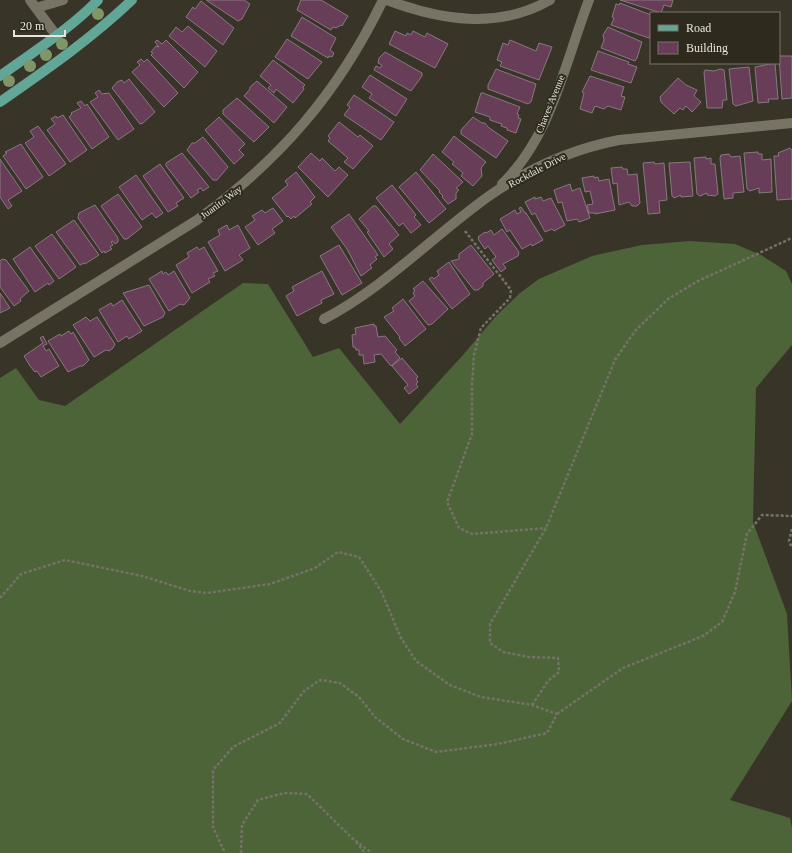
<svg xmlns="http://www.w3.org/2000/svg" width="792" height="853" font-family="Georgia,serif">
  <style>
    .forest { fill: #4c6438 }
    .building { fill: #683d58; stroke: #877880 }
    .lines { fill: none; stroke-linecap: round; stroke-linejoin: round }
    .path { stroke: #757267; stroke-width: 2.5; stroke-dasharray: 3 2; stroke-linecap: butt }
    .minor { stroke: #777465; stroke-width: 10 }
    .primary { stroke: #61a696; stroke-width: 10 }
    .tree { fill: #809568 }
    .labels { text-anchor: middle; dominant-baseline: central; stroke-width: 4; stroke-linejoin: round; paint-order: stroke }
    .street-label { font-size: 10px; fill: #e7e5dd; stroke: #2e2b1e }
  </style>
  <rect width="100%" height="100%" fill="#383528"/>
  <path class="forest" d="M690,241L735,244L761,255L786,271L792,284V345L756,388L753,522L787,614L792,701L730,800L790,818L792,828V853H0V378L16,368L39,400L65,406L243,283L268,284L313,357L339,348L400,424L463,355L496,316L520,293L539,279L592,256L642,245Z"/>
  <path class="building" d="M206,0H244L250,4L242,19L238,21Z
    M301,0H321L348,16L342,26L341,25L336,28L333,27L331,30L297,10Z
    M620,0H673L671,7L664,5L661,13Z
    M201,1L234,28L223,45L186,17L193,7L195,9Z
    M620,3L651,15V32L649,38L611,25L614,18L612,17L616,4L619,5Z
    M302,17L336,38L330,50L334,53L332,57L329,56L328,58L291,36Z
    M188,26L217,51L205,67L169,36L176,27L182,32Z
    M608,27L642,42L637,58L635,61L601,48L604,40L603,35Z
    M395,31L406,36L407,33L411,35L413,31L425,37L427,33L448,44L435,68L389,44Z
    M287,39L322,62L308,79L275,57Z
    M157,40L162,44L166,40L198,72L184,88L151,55L153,53L151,52L156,46L159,47L155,42Z
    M510,40L536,51L539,43L552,47L539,80L500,66L502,62L497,60L503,43L508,45Z
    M598,51L629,62L628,64L637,67L631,83L591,70Z
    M385,52L422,73V76L411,91L374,70L376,66L380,68L382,65L378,63L379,58Z
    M779,56H792V98L782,99Z
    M141,59L144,62L147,59L178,93L164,107L132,72L140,65L137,62Z
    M273,60L305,85L303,87L304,89L293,103L276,89L274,93L268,88L271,85L260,76Z
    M775,63L778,99H768L769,102L758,103L755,67Z
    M749,67L753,101L736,106L733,104L729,69Z
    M496,69L536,84L531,102L528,104L488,89V85Z
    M720,69L724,70L727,100H723L722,108H707L704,72L705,70L714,71Z
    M370,75L407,99L396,116L369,98L372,94L362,87Z
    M590,76L624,87L621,96L625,97L621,110L608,106L604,109L595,106L592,113L580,109L584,93L582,92Z
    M678,78L686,85L697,90L694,96L701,102L692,112L686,106L683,110L680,108L674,114L661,102L660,97Z
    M129,79L155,112L143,123L140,124L112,88L117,82L122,80L124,83Z
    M257,81L287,107L274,123L244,96L250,89V87Z
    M99,90L102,94L109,93L134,129L118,140L90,102L98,97L95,93Z
    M481,93H483L520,107L517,114L519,115L518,118L521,119L516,133L507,130V128L501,126L502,124L490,120V117L475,112Z
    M354,95L394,122L381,140L344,115L350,107L347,105Z
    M237,98L269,127L254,142L223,114V110Z
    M81,101L85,106L87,104L109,137L92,149L69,117L72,114L71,113L81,108L77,103Z
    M63,115L87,150L70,162L47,130L55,124L51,119L56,116L57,118Z
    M219,117L245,144L239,150L244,155L234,164L205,130Z
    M473,117L482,123H485L488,127L508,141L496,158L461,134V130Z
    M339,122L358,137L360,135L373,146L353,169L344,162L348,158L328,141L330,138L328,136Z
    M38,126L66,164L49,176L25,143L34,137L30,131Z
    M454,136L486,162L481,168L482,176L473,186L461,176L463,173L452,164L454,162L442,152Z
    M203,137L228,167L217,180H213L187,150L192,143H195Z
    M21,144L43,177L26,189L3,156L7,153L5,152Z
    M790,148L792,150V199L777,200L774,156H779L778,153Z
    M758,152V154H762V160L771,159L772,192L759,193V188L750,191L747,189L744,153Z
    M182,153L209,187L203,191L201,188L197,190L199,192L191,198L166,166V163Z
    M311,153L320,161L322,158L335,171L339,167L348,175L328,197L298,167Z
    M433,154L463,182L456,188L459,190L456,193V199L448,204L442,197L443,196L439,192L440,191L420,170Z
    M729,154L731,157L740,156L744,192L733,193V198L724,199L720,158L721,155Z
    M706,157V159L711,158V164H715L718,194L715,196L707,195V193L700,196L697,194L694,158Z
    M0,159L22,191L8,200L12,206L8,209L0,197Z
    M654,162L655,164L664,163L667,200L659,201L660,213L648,214L643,163Z
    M690,162L693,196L681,197V195L674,198L672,196L669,163Z
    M160,164L184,198L176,203L178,206L168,212L143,176Z
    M622,167L623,169H627L628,175L637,174L640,203L637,206H632L629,202L619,205L617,183L613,184L611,168Z
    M296,172L315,197L310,202L312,204L295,218L294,216L291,219L288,216L287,217L272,198L288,185L285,181Z
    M416,172L446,209L429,223L399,187Z
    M136,175L163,213L156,218L152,213L142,220L119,187Z
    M594,176V178L598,177L599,181L609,179L615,210L595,214V213H589L587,205L593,204L590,191L585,192L582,178Z
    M570,184L572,191L580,188L590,218L579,222L577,219L567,221L562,202L558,203L554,190Z
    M392,185L416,215L414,217L421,225L411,233L403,223L399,226L376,198Z
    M118,194L142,227L127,239H124L101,206Z
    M535,197V199L541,197L543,201L551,198L565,225L554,231L552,229L545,232L535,213L532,215L525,202Z
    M95,205L118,238V242L115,244L113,241L111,242L113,245L110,247L112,249L105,253L104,251L102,253L78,218L79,213Z
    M373,206H376L399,235L389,244L393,249L384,257L367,232L369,231L359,219Z
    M521,207L525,213H526L543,240L532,246L531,244L522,249L510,230L507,232L500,219L515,210L517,214L521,212L519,208Z
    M273,208L283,221L272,229L275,233L258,245L245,227L255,220L252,216L262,210L265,213Z
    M349,214L378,255L375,257L377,259L370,265L372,268L361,276L347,249L331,227Z
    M74,220L99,255L85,264L84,263L80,265L56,232Z
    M227,225L229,230L238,225L250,248L239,255L243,260L225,271L208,242L220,235L218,230Z
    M502,229L519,252L518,256L503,264L506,268L501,272L492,260L496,257L488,246L485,249L478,239L479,238L478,237L485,232L486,233L491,230L494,235Z
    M52,234L76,267L59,279L35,246Z
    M339,245L362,283L342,295L320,256Z
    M471,245L494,274L483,283V286L478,290H474L451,261L459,259V254Z
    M30,247L54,281L49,285L48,283L35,292L13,259Z
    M197,247L199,250L204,247L218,271L213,273L215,276L208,279L210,282L192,293L176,265L189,257L187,253Z
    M2,259L6,260L29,291L20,299L21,301L14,306L0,287V261Z
    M449,262L470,294L452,309L429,279L432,277L434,279L439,275L437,271Z
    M162,271L163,274L166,272L168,275L174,271L190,298L184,305L180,304L169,311L149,279Z
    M322,271L334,294L321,300L322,303L297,316L286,296L294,291L292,287Z
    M423,281L448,309L432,324L428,325L409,301L415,296L413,293L415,290L413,289Z
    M149,285L165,313L163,317L144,326L123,293Z
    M0,293L10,308L0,313Z
    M403,299L426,329L405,346L399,338L400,337L384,317L394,311L392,308Z
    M122,300L142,331L129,339L127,336L118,342L99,310L111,303L113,306Z
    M86,317L90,321L97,317L115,344L113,348L109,351L106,350L94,357L73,325Z
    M374,324V326H376L378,337L385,336L397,350L395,352L400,358L391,366L381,354L374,355L375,362L364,364L363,355H359V350H356L355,347H353L352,335L356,334L355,328Z
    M69,331L71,334L73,332L89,360L83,366H80L68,372L48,341L60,334L61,336Z
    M43,336L47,344L43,346L46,351L49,349L59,366L41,377L37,371L35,372L30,366L24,356L43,343L40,338Z
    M402,358L418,377L416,379L418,382L416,384L418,387L409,394L404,388L408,385L392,366Z"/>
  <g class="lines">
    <path class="path" d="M465,231L511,290L510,298L481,328L474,355L472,385V434L447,502L459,528L472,534L546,528
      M792,529L789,541L792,548
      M0,598L21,574L65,560L142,576L190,591L207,593L270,584L315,568L338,552L359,557L381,591L401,638L416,661L450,685L481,697L532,705L557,714L547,733L498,744L436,752L403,739L375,717L359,697L340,683L320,680L304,691L280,723L233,747L213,770V827L225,853
      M532,705L548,681L559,672L558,658L529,657L503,652L490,643V624L546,528L615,360L635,331L668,299L698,281L792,238
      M557,714L623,668L703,636L722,622L735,592L747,534L762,515L792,516
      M356,842L365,853
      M241,853L242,825L258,800L284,793L307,794L353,839L372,853"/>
    <path class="minor" d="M30,0L56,35
      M387,0C440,20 498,30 550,0
      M36,8L63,0
      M502,184C552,136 565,62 589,0
      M324,319C385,287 433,236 489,196C528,169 572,149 619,140L792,123
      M0,343L197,220C280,160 338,93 383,0"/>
    <path class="primary" d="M0,76C33,52 70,29 98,0
      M0,102C46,70 91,39 132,0"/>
  </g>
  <g class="tree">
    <circle cx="98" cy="14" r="6"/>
    <circle cx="62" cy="44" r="6"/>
    <circle cx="46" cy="55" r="6"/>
    <circle cx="30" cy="66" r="6"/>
    <circle cx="9" cy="81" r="6"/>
  </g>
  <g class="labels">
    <g class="street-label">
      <text transform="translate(550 104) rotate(-68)">Chaves Avenue</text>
      <text transform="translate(537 170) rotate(-28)">Rockdale Drive</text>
      <text transform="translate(221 202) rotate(-37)">Juanita Way</text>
    </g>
  </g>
  <rect x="650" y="12" width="130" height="52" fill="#2e2b1e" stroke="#78756a"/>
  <rect x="658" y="25" width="20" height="6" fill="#61a696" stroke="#78756a"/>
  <text x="686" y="32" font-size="12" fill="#e7e5dd">Road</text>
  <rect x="658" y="42" width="20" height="12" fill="#683d58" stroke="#78756a"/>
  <text x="686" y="52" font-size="12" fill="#e7e5dd">Building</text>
  <path d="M14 30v6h51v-6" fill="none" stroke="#e7e5dd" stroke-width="2"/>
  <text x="20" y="30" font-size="12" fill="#e7e5dd" stroke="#2e2b1e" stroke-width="3" paint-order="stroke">20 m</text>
</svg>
